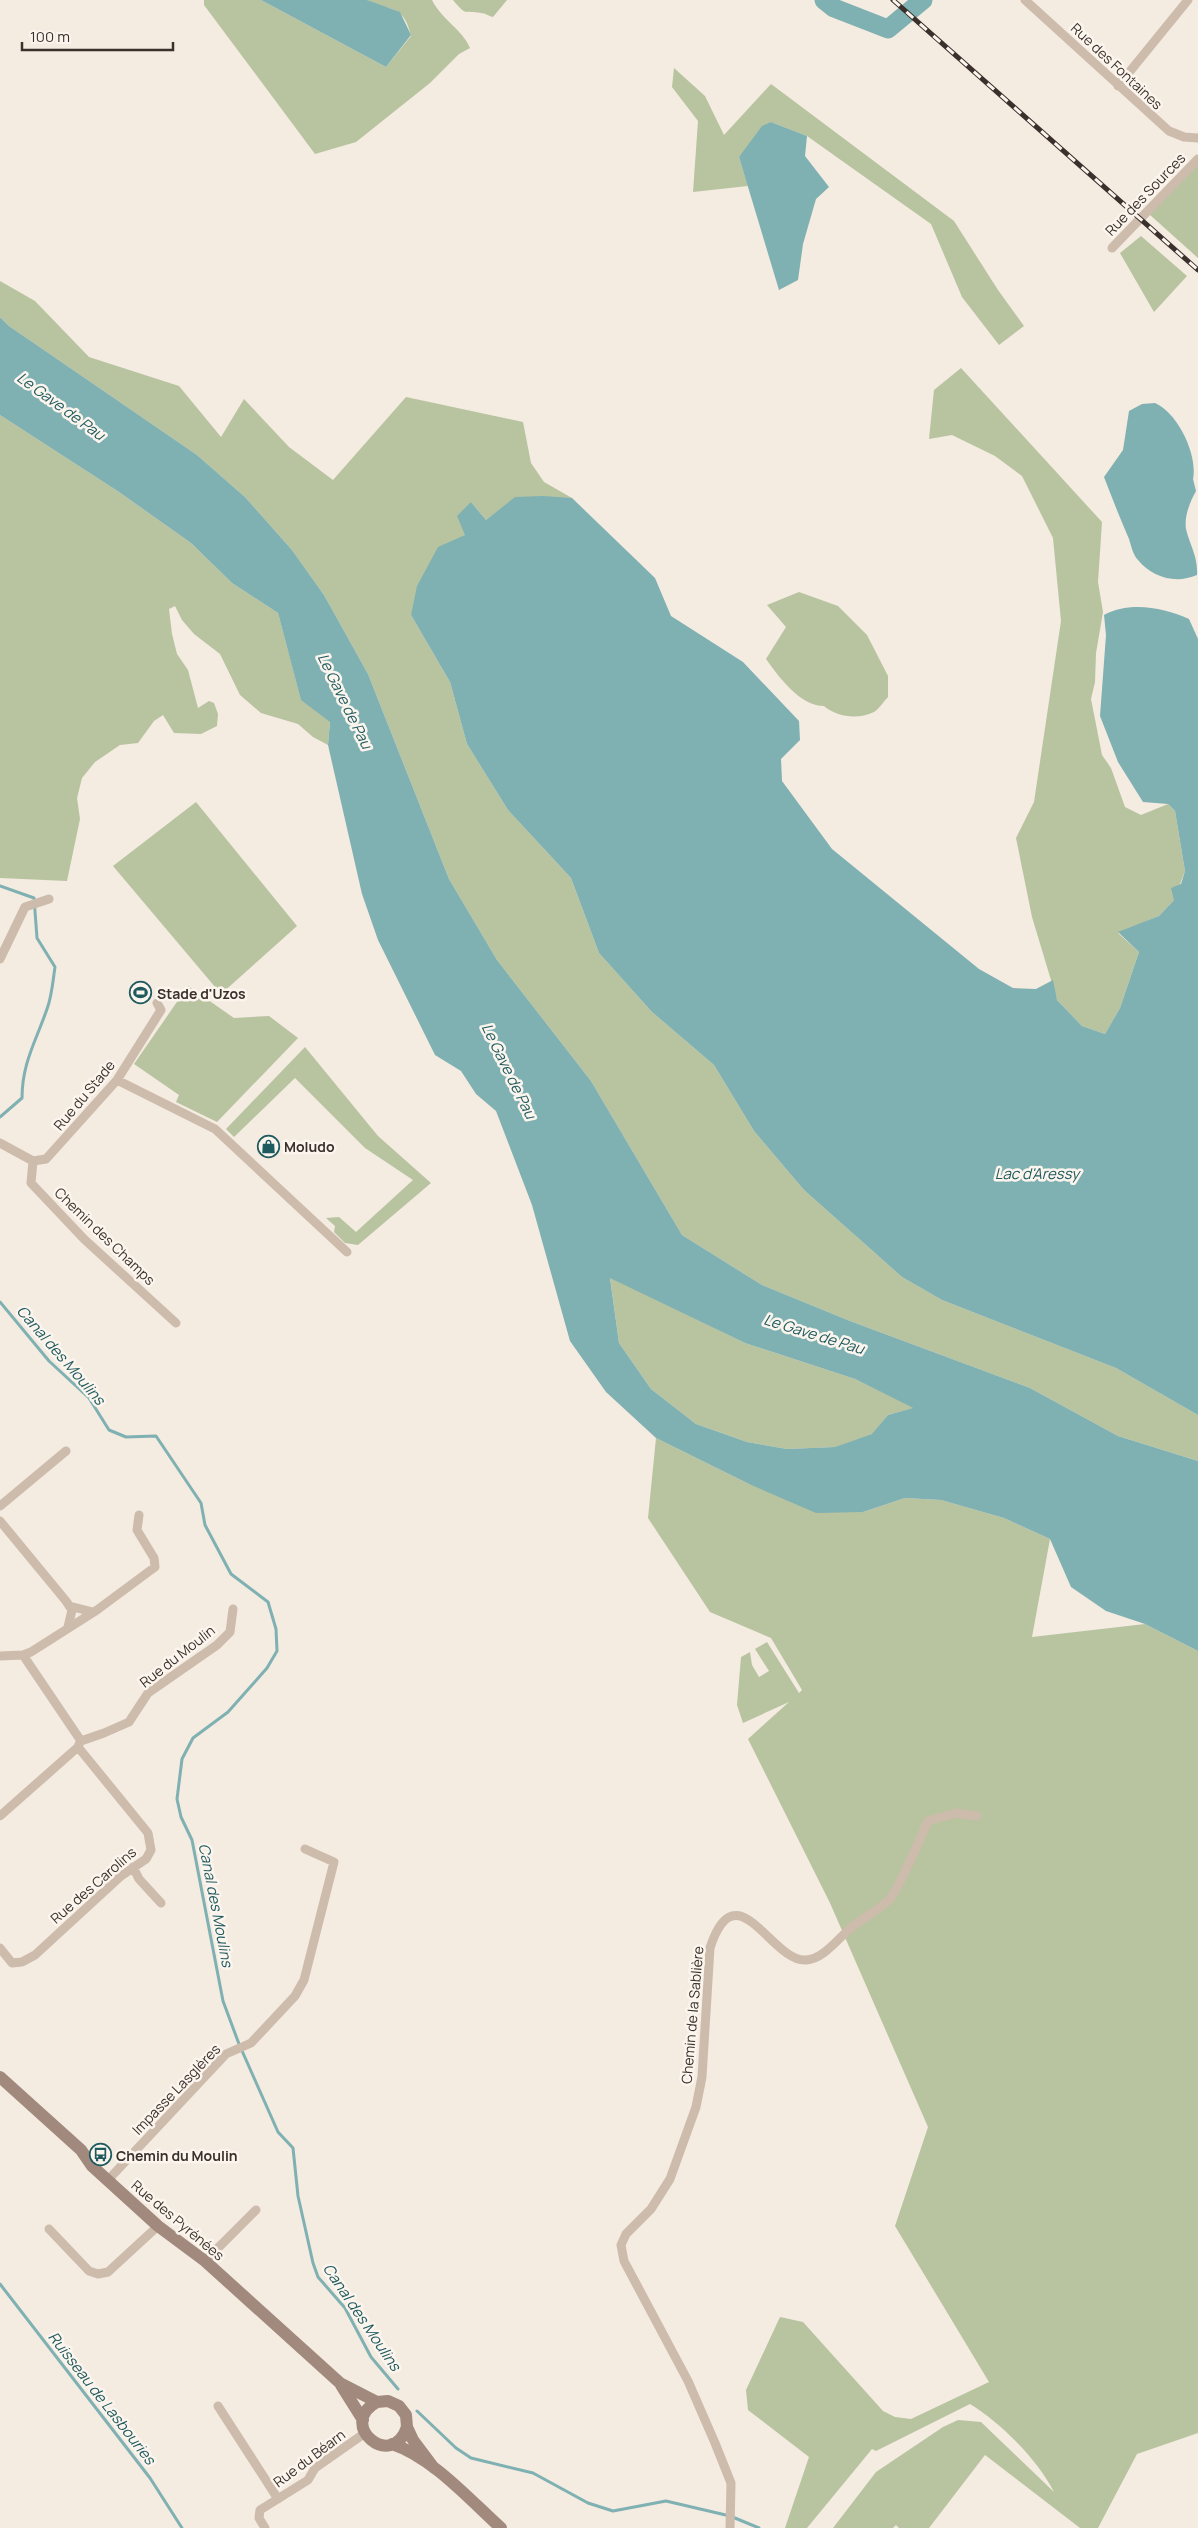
<svg xmlns="http://www.w3.org/2000/svg" width="1198" height="2528" font-family="Manrope,sans-serif">
  <style>
    .green { fill: #b8c4a0 }
    .water { fill: #7fb0b2; fill-rule: evenodd }
    .lines { fill: none; stroke-linecap: round; stroke-linejoin: round }
    .stream { stroke: #7fb0b2; stroke-width: 3 }
    .river { stroke: #7fb0b2; stroke-width: 19 }
    .minor { stroke: #cdbbac; stroke-width: 9 }
    .secondary { stroke: #a18a7d; stroke-width: 12 }
    .rail-casing { stroke: #3b302b; stroke-width: 5 }
    .rail { stroke: #fbf5ee; stroke-width: 3; stroke-dasharray: 9; stroke-linecap: butt }
    .labels { text-anchor: middle; dominant-baseline: central; stroke-width: 5; stroke-linejoin: round; paint-order: stroke }
    .street-label { font-size: 14px; fill: #3b302b; stroke: #fbf5ee }
    .poi-label { font-size: 14px; font-weight: bold; fill: #3b302b; stroke: #fbf5ee; text-anchor: start }
    .water-label { font-size: 15px; font-style: italic; fill: #1f5a5e; stroke: #fbf5ee }
  </style>
  <rect width="100%" height="100%" fill="#f4ebe1"/>
  <path class="green" d="M204,0H261L386,67L411,36C403,1 388,13 367,0H432C442,20 462,29 470,48L459,54L430,83L356,142L315,154L204,5Z
    M453,0H507L493,17C488,16 486,13 481,13C464,10 467,17 453,0Z
    M674,68L705,96L724,135L771,84L954,221L998,290L1024,326L999,345L962,297L931,224L807,136L771,122L739,157L748,186L693,192L698,121L672,87Z
    M1198,165V258L1149,214Z
    M1141,236L1187,276L1154,312L1120,253Z
    M0,281L35,301L89,357L179,386L221,437L244,399L289,447L333,480L406,397L523,422L531,463L544,482L572,498L516,497L486,520L471,502L465,535L411,615L450,682L467,744L508,810L571,878L599,953L652,1012L714,1065L754,1131L804,1190L902,1277L942,1300L1116,1368L1198,1415V1461L1118,1436L1030,1388L850,1321L762,1285L682,1235L591,1081L497,960L449,879L368,674L324,595L292,550L245,497L197,455L9,326L0,317Z
    M961,368L1102,522L1098,582L1103,612L1096,653L1095,682L1091,699L1102,755L1111,768L1125,807L1141,815L1168,804L1175,811L1185,871L1174,900L1159,916L1118,933L1139,952L1120,1008L1105,1034L1082,1026L1057,1000L1032,917L1016,838L1034,802L1061,621L1053,538L1022,476L995,456L952,435L929,439L934,390Z
    M0,415L119,492L191,543L232,583L278,613L301,699L330,721L328,745L313,737L298,724L261,713L240,695L220,654L194,634L182,620L175,606L169,609L172,634L177,654L188,670L198,708L209,701L214,703L218,714L217,726L201,734L174,733L163,715L154,721L138,743L120,745L95,762L82,778L77,798L80,819L67,881L0,878Z
    M799,592L838,606L867,635L888,676V697C884,701 879,709 874,712C857,720 837,717 824,706C800,706 779,677 766,659L786,627L767,605Z
    M196,802L297,926L221,994L113,866Z
    M188,986L234,1018L269,1016L298,1038L217,1122L176,1102L179,1095L134,1064Z
    M305,1047L378,1136L431,1183L358,1245L345,1243L334,1232L335,1226L326,1218L339,1217L356,1232L413,1180L365,1148L295,1078L234,1137L226,1129Z
    M610,1277L745,1343L855,1379L914,1408L888,1415L873,1434L836,1447L787,1449L747,1442L696,1424L651,1389L619,1343Z
    M656,1438L749,1484L863,1512L905,1498L941,1500L1004,1518L1050,1539L1032,1637L1145,1624L1198,1651V2433L1137,2454L1098,2528H1080L985,2455L929,2528H899L896,2525L893,2528H833L876,2472L943,2427L958,2420L981,2422L1054,2492C1038,2460 1001,2423 970,2404L876,2451L872,2449L807,2528H785L809,2457L748,2410L746,2390L780,2317L803,2322L883,2411L895,2417L911,2419L989,2382L895,2226L928,2127L830,1903L748,1739L789,1702L743,1723L737,1705L741,1657L750,1652L752,1665L759,1677L769,1671L755,1649L767,1642L799,1693L802,1690L771,1638L710,1612L648,1518Z"/>
  <path class="water" d="M261,0H367L400,12L411,35L386,67Z
    M771,122L807,136L805,156L829,187L816,199L803,244L798,280L779,290L739,157L762,126Z
    M0,317L9,326L197,455L245,497L292,550L324,595L368,674L449,879L497,960L591,1081L682,1235L762,1285L850,1321L1030,1388L1118,1436L1198,1461V1651L1145,1624L1106,1611L1071,1587L1050,1539L1004,1518L941,1500L905,1498L863,1512L816,1513L749,1484L656,1438L606,1392L570,1341L532,1205L496,1111L476,1094L461,1071L435,1055L378,940L362,894L328,745L330,722L301,700L278,613L232,583L191,543L119,492L0,415ZM610,1278L745,1343L855,1379L913,1408L888,1415L872,1434L835,1447L787,1449L747,1442L696,1424L651,1389L619,1343Z
    M1155,403C1178,413 1198,455 1193,479L1196,491C1190,502 1184,516 1186,529C1190,546 1198,556 1197,575C1176,584 1153,578 1138,560C1133,555 1131,545 1129,539C1120,518 1112,498 1104,477L1123,450L1129,411L1142,404Z
    M543,496L572,498L655,578L671,616L743,662L799,721L800,740L781,759L782,781L832,849L979,969L1013,988L1036,989L1053,980L1057,1000L1082,1026L1105,1034L1120,1008L1139,952L1118,932L1159,916L1174,900L1171,888L1181,884L1185,871L1175,811L1168,804L1143,802L1118,762L1100,716L1106,635L1104,615C1128,601 1164,607 1189,619L1198,639V1415L1116,1368L942,1300L902,1277L804,1190L754,1131L714,1065L652,1012L599,953L571,878L508,810L467,744L450,682L411,615L417,586L438,547L465,535L457,516L471,502L486,520L515,497Z"/>
  <g class="lines">
    <path class="stream" d="M0,886L34,898L37,938L55,967C53,980 52,996 47,1009C36,1041 22,1063 22,1098L0,1117
      M0,1302L49,1361L89,1398L109,1430L126,1437L156,1436L201,1503L205,1525L231,1574L268,1602L276,1629L277,1651L267,1668L228,1712L193,1738L182,1759L177,1799L181,1817L192,1840L223,2001L239,2044L278,2132L293,2148L298,2196L313,2263L318,2277L345,2308L371,2357L398,2389
      M0,2284L150,2478L182,2528
      M417,2411L456,2448L471,2458L533,2473L588,2503L613,2511L666,2501L730,2516L759,2528"/>
    <path class="river" d="M824,0L834,8L888,29L923,0"/>
    <path class="minor" d="M1025,0L1169,131L1184,137L1198,138
      M1118,86L1188,0
      M1112,248L1198,159
      M0,959L25,907L49,899
      M117,1080L215,1129L347,1252
      M0,1143L33,1161L46,1159L117,1080L161,1010L157,1003
      M33,1161L31,1183L84,1239L176,1323
      M0,1506L66,1451
      M0,1521L66,1601L72,1610L68,1627
      M69,1606L93,1612
      M23,1655L31,1652L97,1610L155,1567L154,1558L137,1530L139,1515
      M0,1656L23,1655L81,1741L104,1733L129,1722L148,1693L217,1645L230,1632L233,1609
      M0,1816L78,1747L80,1742
      M133,1867L139,1879L161,1903
      M0,1948L12,1963L22,1962L35,1955L121,1876L146,1859L151,1850L148,1833L78,1747
      M108,2180L226,2054L251,2043L295,1996L304,1980L334,1862L305,1849
      M49,2229L89,2271L98,2274L108,2272L158,2226
      M205,2261L256,2210
      M218,2406L278,2499
      M265,2528L259,2518L260,2510L308,2480L315,2468L365,2433
      M730,2528L731,2483L715,2443L688,2381L624,2261L621,2245L626,2234L651,2209L670,2179L696,2107L702,2077L710,1948C736,1867 772,1963 806,1960C824,1959 839,1937 852,1927C863,1918 878,1910 889,1900C901,1886 919,1840 928,1821L956,1813L977,1816"/>
    <path class="secondary" d="M0,2077L81,2150L92,2166L158,2226L205,2261L340,2383L377,2402L388,2401L399,2406L406,2415L407,2427L413,2440L434,2468
      M341,2385L363,2420
      M377,2402C336,2424 392,2472 407,2427
      M392,2444C432,2457 470,2500 501,2528"/>
    <defs>
      <path id="rail" d="M893,0L1198,270"/>
    </defs>
    <use href="#rail" class="rail-casing"/>
    <use href="#rail" class="rail"/>
  </g>
  <defs>
    <symbol id="stadium-ring" viewBox="-11 -11 22 22"><circle r="9.5" fill="#fbf5ee" stroke="#1f5a5e" stroke-width="1.5"/><path d="M0-5a6.5 5 0 1 0 0 10a6.5 5 0 1 0 0-10ZM-3.5-1.8h7v3.6h-7Z" fill="#1f5a5e"/></symbol>
    <symbol id="shop-ring" viewBox="-11 -11 22 22"><circle r="9.5" fill="#fbf5ee" stroke="#1f5a5e" stroke-width="1.5"/><path d="M-5-2.5h2.3a2.7 3.5 0 0 1 5.4 0H5L5.5 6h-11ZM-1.5-2.5h3a1.5 2.3 0 0 0-3 0Z" fill="#1f5a5e"/></symbol>
    <symbol id="bus-ring" viewBox="-11 -11 22 22"><circle r="9.5" fill="#fbf5ee" stroke="#1f5a5e" stroke-width="1.5"/><path d="M-5-6H5V4H4V6H2V4H-2V6H-4V4H-5ZM-3.5-4V0h7V-4ZM-3.5 1.2v1.5H-2V1.2ZM2 1.2v1.5H3.5V1.2Z" fill="#1f5a5e"/></symbol>
  </defs>
  <g fill-rule="evenodd">
    <use href="#stadium-ring" x="128" y="980" width="25" height="25"/>
    <use href="#shop-ring" x="256" y="1134" width="25" height="25"/>
    <use href="#bus-ring" x="88" y="2142" width="25" height="25"/>
  </g>
  <g class="labels">
    <g class="street-label">
      <text transform="translate(1117 66) rotate(43)">Rue des Fontaines</text>
      <text transform="translate(1145 194) rotate(-46)">Rue des Sources</text>
      <text transform="translate(84 1095) rotate(-50)">Rue du Stade</text>
      <text transform="translate(105 1236) rotate(44)">Chemin des Champs</text>
      <text transform="translate(177 1656) rotate(-38)">Rue du Moulin</text>
      <text transform="translate(93 1885) rotate(-41)">Rue des Carolins</text>
      <text transform="translate(692 2015) rotate(-85)">Chemin de la Sablière</text>
      <text transform="translate(176 2089) rotate(-46)">Impasse Lasglères</text>
      <text transform="translate(178 2220) rotate(40)">Rue des Pyrénées</text>
      <text transform="translate(309 2458) rotate(-37)">Rue du Béarn</text>
    </g>
    <g class="poi-label">
      <text x="157" y="993">Stade d'Uzos</text>
      <text x="284" y="1146">Moludo</text>
      <text x="116" y="2155">Chemin du Moulin</text>
    </g>
    <g class="water-label">
      <text transform="translate(61 406) rotate(36)">Le Gave de Pau</text>
      <text transform="translate(345 701) rotate(64)">Le Gave de Pau</text>
      <text transform="translate(509 1071) rotate(64)">Le Gave de Pau</text>
      <text x="1037" y="1173">Lac d'Aressy</text>
      <text transform="translate(814 1334) rotate(17)">Le Gave de Pau</text>
      <text transform="translate(61 1355) rotate(49)">Canal des Moulins</text>
      <text transform="translate(216 1905) rotate(79)">Canal des Moulins</text>
      <text transform="translate(362 2317) rotate(56)">Canal des Moulins</text>
      <text transform="translate(102 2398) rotate(52)">Ruisseau de Lasbouries</text>
    </g>
  </g>
  <path d="M22 42v8h151v-8" fill="none" stroke="#3b302b" stroke-width="2.5"/>
  <text x="30" y="42" font-size="15" fill="#3b302b" stroke="#fbf5ee" stroke-width="4" paint-order="stroke">100 m</text>
</svg>
